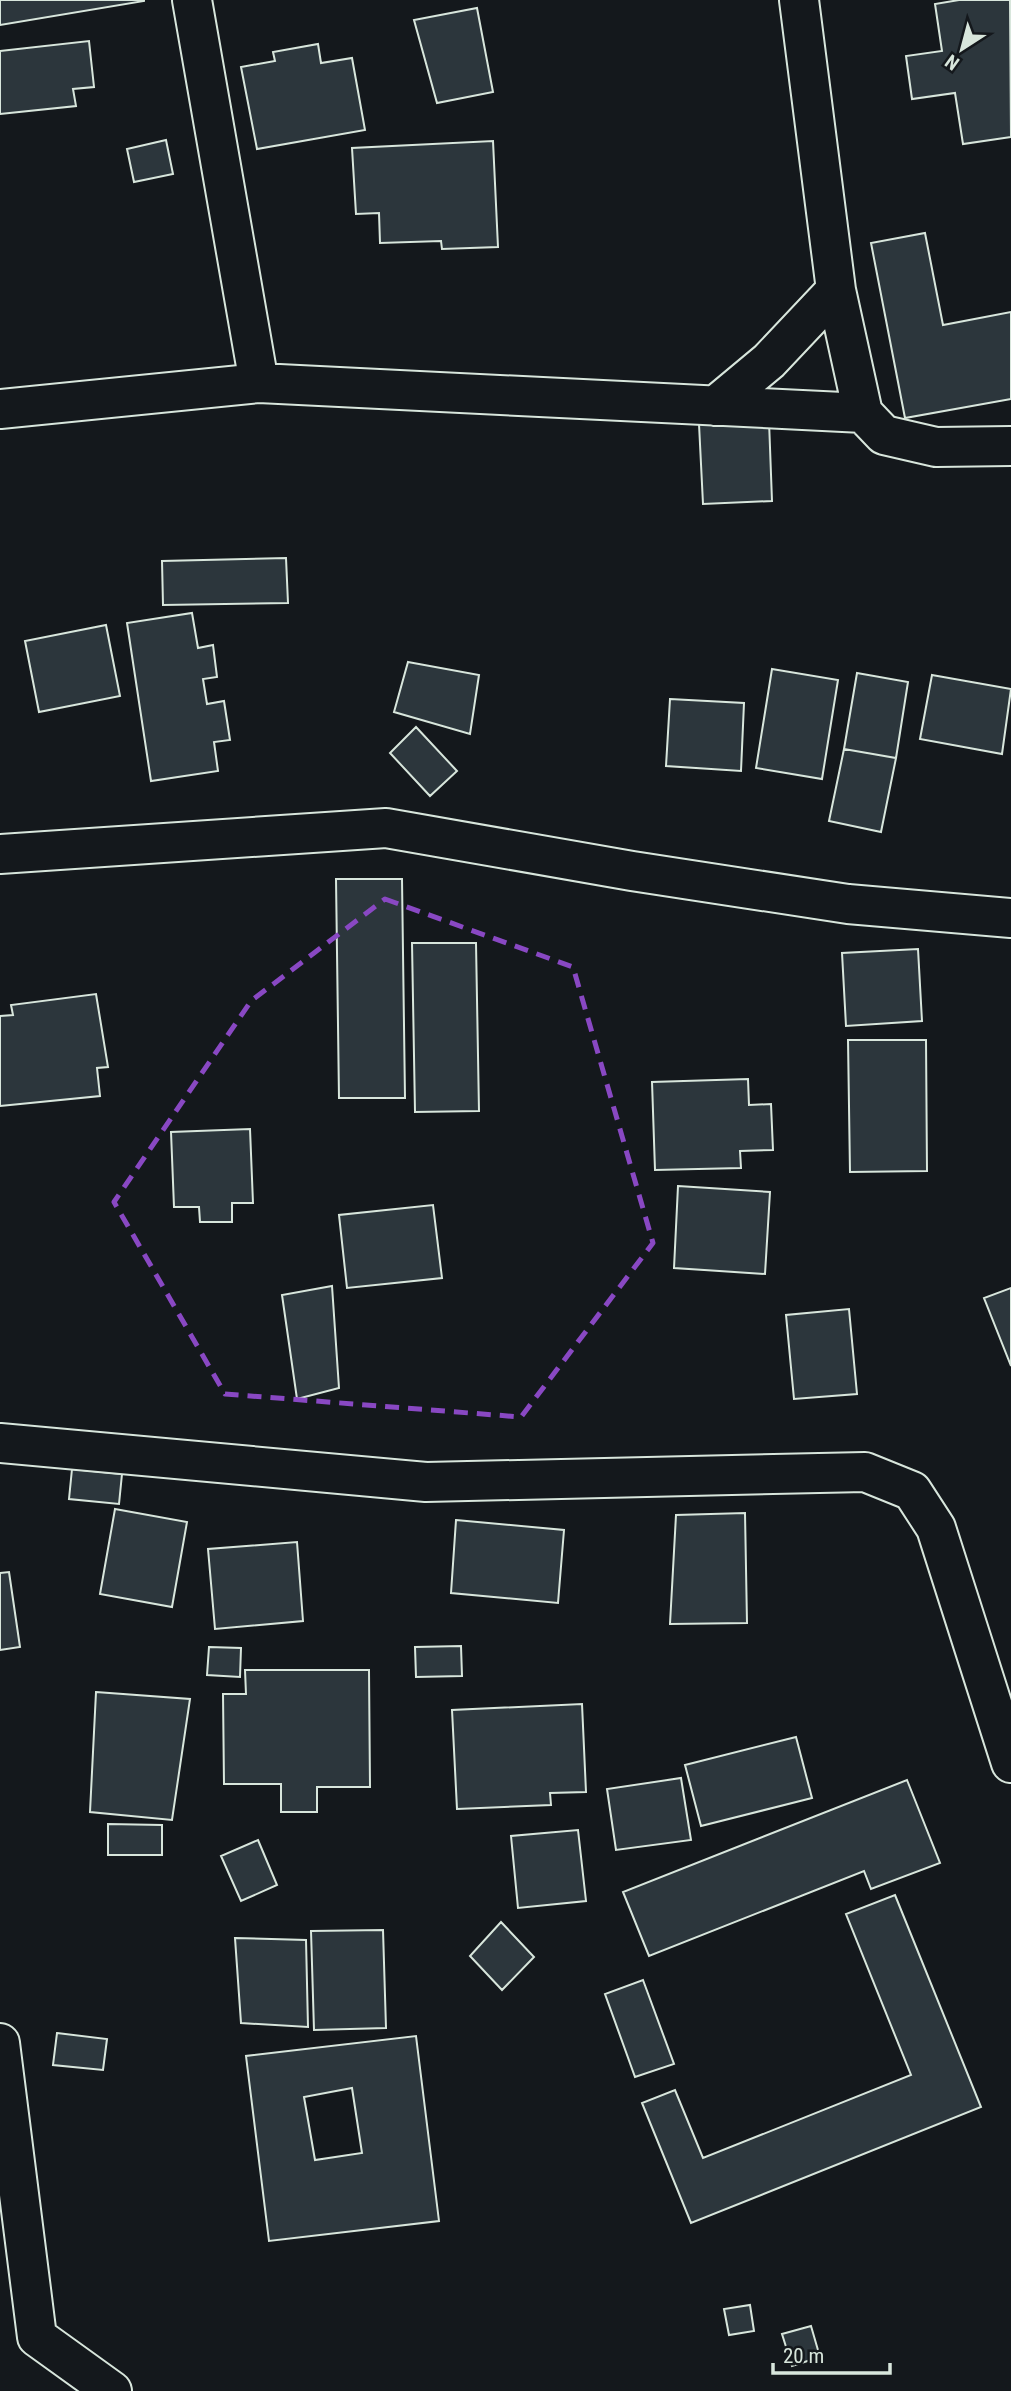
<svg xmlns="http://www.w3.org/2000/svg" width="1011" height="2391" font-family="'Roboto Condensed',sans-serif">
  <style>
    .building { fill: #2c363c; stroke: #d8e6dc; stroke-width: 2; fill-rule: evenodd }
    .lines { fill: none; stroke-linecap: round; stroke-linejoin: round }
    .minor-casing { stroke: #d8e6dc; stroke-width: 42 }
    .minor { stroke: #14181c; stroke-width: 38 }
    .marked { fill: none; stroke: #8948c3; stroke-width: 5; stroke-dasharray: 14 9; stroke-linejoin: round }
  </style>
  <rect width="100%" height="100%" fill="#14181c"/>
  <path class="building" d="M0,0H144V1L0,25Z
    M959,0H1010L1011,137L963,144L955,93L912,99L906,56L942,51L935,4Z
    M477,8L493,92L437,103L414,20Z
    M89,41L94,87L73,89L76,106L0,114V51Z
    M318,44L321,63L352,58L365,130L257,149L241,67L275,61L273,52Z
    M166,140L173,174L134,182L127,149Z
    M493,141L498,247L442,249L441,241L380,243L379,213L356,214L352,148Z
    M925,233L943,325L1011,312V399L905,418L871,243Z
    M769,421L772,501L703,504L699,424Z
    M286,558L288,603L163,605L162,561Z
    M192,613L198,648L213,645L217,677L203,679L207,704L224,701L230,740L214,742L218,771L151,781L127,623Z
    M106,625L120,696L39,712L25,641Z
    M408,662L479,675L470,734L394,712Z
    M772,669L838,680L822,779L756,768Z
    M857,673L908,682L896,758L844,749Z
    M932,675L1011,689L1002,754L920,739Z
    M670,699L744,703L741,771L666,766Z
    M416,727L457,771L430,796L390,753Z
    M844,749L896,758L881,832L829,821Z
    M336,879H402L405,1098H339Z
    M412,943H476L479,1111L415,1112Z
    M918,949L922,1021L846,1026L842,953Z
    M96,994L108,1067L97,1068L100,1096L0,1106V1016L13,1015L11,1005Z
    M848,1040H926L927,1171L850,1172Z
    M748,1079L749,1105L771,1104L773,1150L740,1151L741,1168L655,1170L652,1082Z
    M250,1129L253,1203H232V1222H200L199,1207H174L171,1132Z
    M678,1186L770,1192L765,1274L674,1268Z
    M433,1205L442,1278L347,1288L339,1215Z
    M332,1286L339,1388L297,1399L282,1295Z
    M1011,1288V1366L984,1298Z
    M849,1309L857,1394L794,1399L786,1315Z
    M72,1469L122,1474L119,1504L69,1499Z
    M115,1509L187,1522L172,1607L100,1594Z
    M745,1513L747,1623L670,1624L676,1515Z
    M456,1520L564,1530L558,1603L451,1593Z
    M297,1542L303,1621L215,1629L208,1549Z
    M9,1572L20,1647L0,1650V1573Z
    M461,1646L462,1676L416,1677L415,1647Z
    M209,1647L241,1648L240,1677L207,1675Z
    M245,1670H369L370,1787H317V1812H281V1784H224L223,1694H246Z
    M96,1692L190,1699L172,1820L90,1812Z
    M582,1704L586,1792L550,1793L551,1805L457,1809L452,1710Z
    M796,1737L812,1798L701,1826L685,1765Z
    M681,1778L691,1840L616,1850L607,1789Z
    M907,1780L940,1863L871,1889L864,1871L649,1956L623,1892Z
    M108,1824L162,1825V1855H108Z
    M578,1830L586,1901L518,1908L511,1836Z
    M258,1840L277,1885L241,1901L221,1856Z
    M895,1895L981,2107L691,2223L642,2103L675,2090L703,2158L911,2075L846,1914Z
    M501,1922L534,1957L502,1990L470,1956Z
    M383,1930L386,2028L314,2030L311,1931Z
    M235,1938L306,1940L308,2027L241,2023Z
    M643,1980L674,2064L635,2077L605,1994Z
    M57,2033L107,2039L103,2070L53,2065Z
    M416,2036L439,2221L269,2241L246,2056ZM352,2088L362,2153L315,2160L304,2097Z
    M750,2305L754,2331L729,2335L724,2309Z
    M811,2326L820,2357L792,2366L782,2334Z"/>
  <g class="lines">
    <defs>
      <path id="minor" d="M192,0L259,383
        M799,0L836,290L863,413L884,435L936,447L1011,446
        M715,406L769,361L836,290
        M0,409L259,383L863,413
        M0,854L386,828L632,871L848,904L1011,918
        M0,1443L426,1482L865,1472L912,1491L936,1528L1011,1763
        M0,2043L37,2337L112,2391"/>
    </defs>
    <use href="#minor" class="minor-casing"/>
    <use href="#minor" class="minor"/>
  </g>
  <path class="marked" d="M385,899L573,967L653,1243L521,1417L225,1394L114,1202L251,1001Z"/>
  <g transform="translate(962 49) rotate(216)" stroke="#14181c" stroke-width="5" paint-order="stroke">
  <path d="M0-5L12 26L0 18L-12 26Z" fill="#d8e6dc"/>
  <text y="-10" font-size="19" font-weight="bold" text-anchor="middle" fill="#d8e6dc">N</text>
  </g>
  <path d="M773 2363v10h117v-10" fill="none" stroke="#d8e6dc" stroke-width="3.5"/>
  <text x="783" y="2363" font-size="21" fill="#d8e6dc" stroke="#14181c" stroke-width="5" paint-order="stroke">20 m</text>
</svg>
